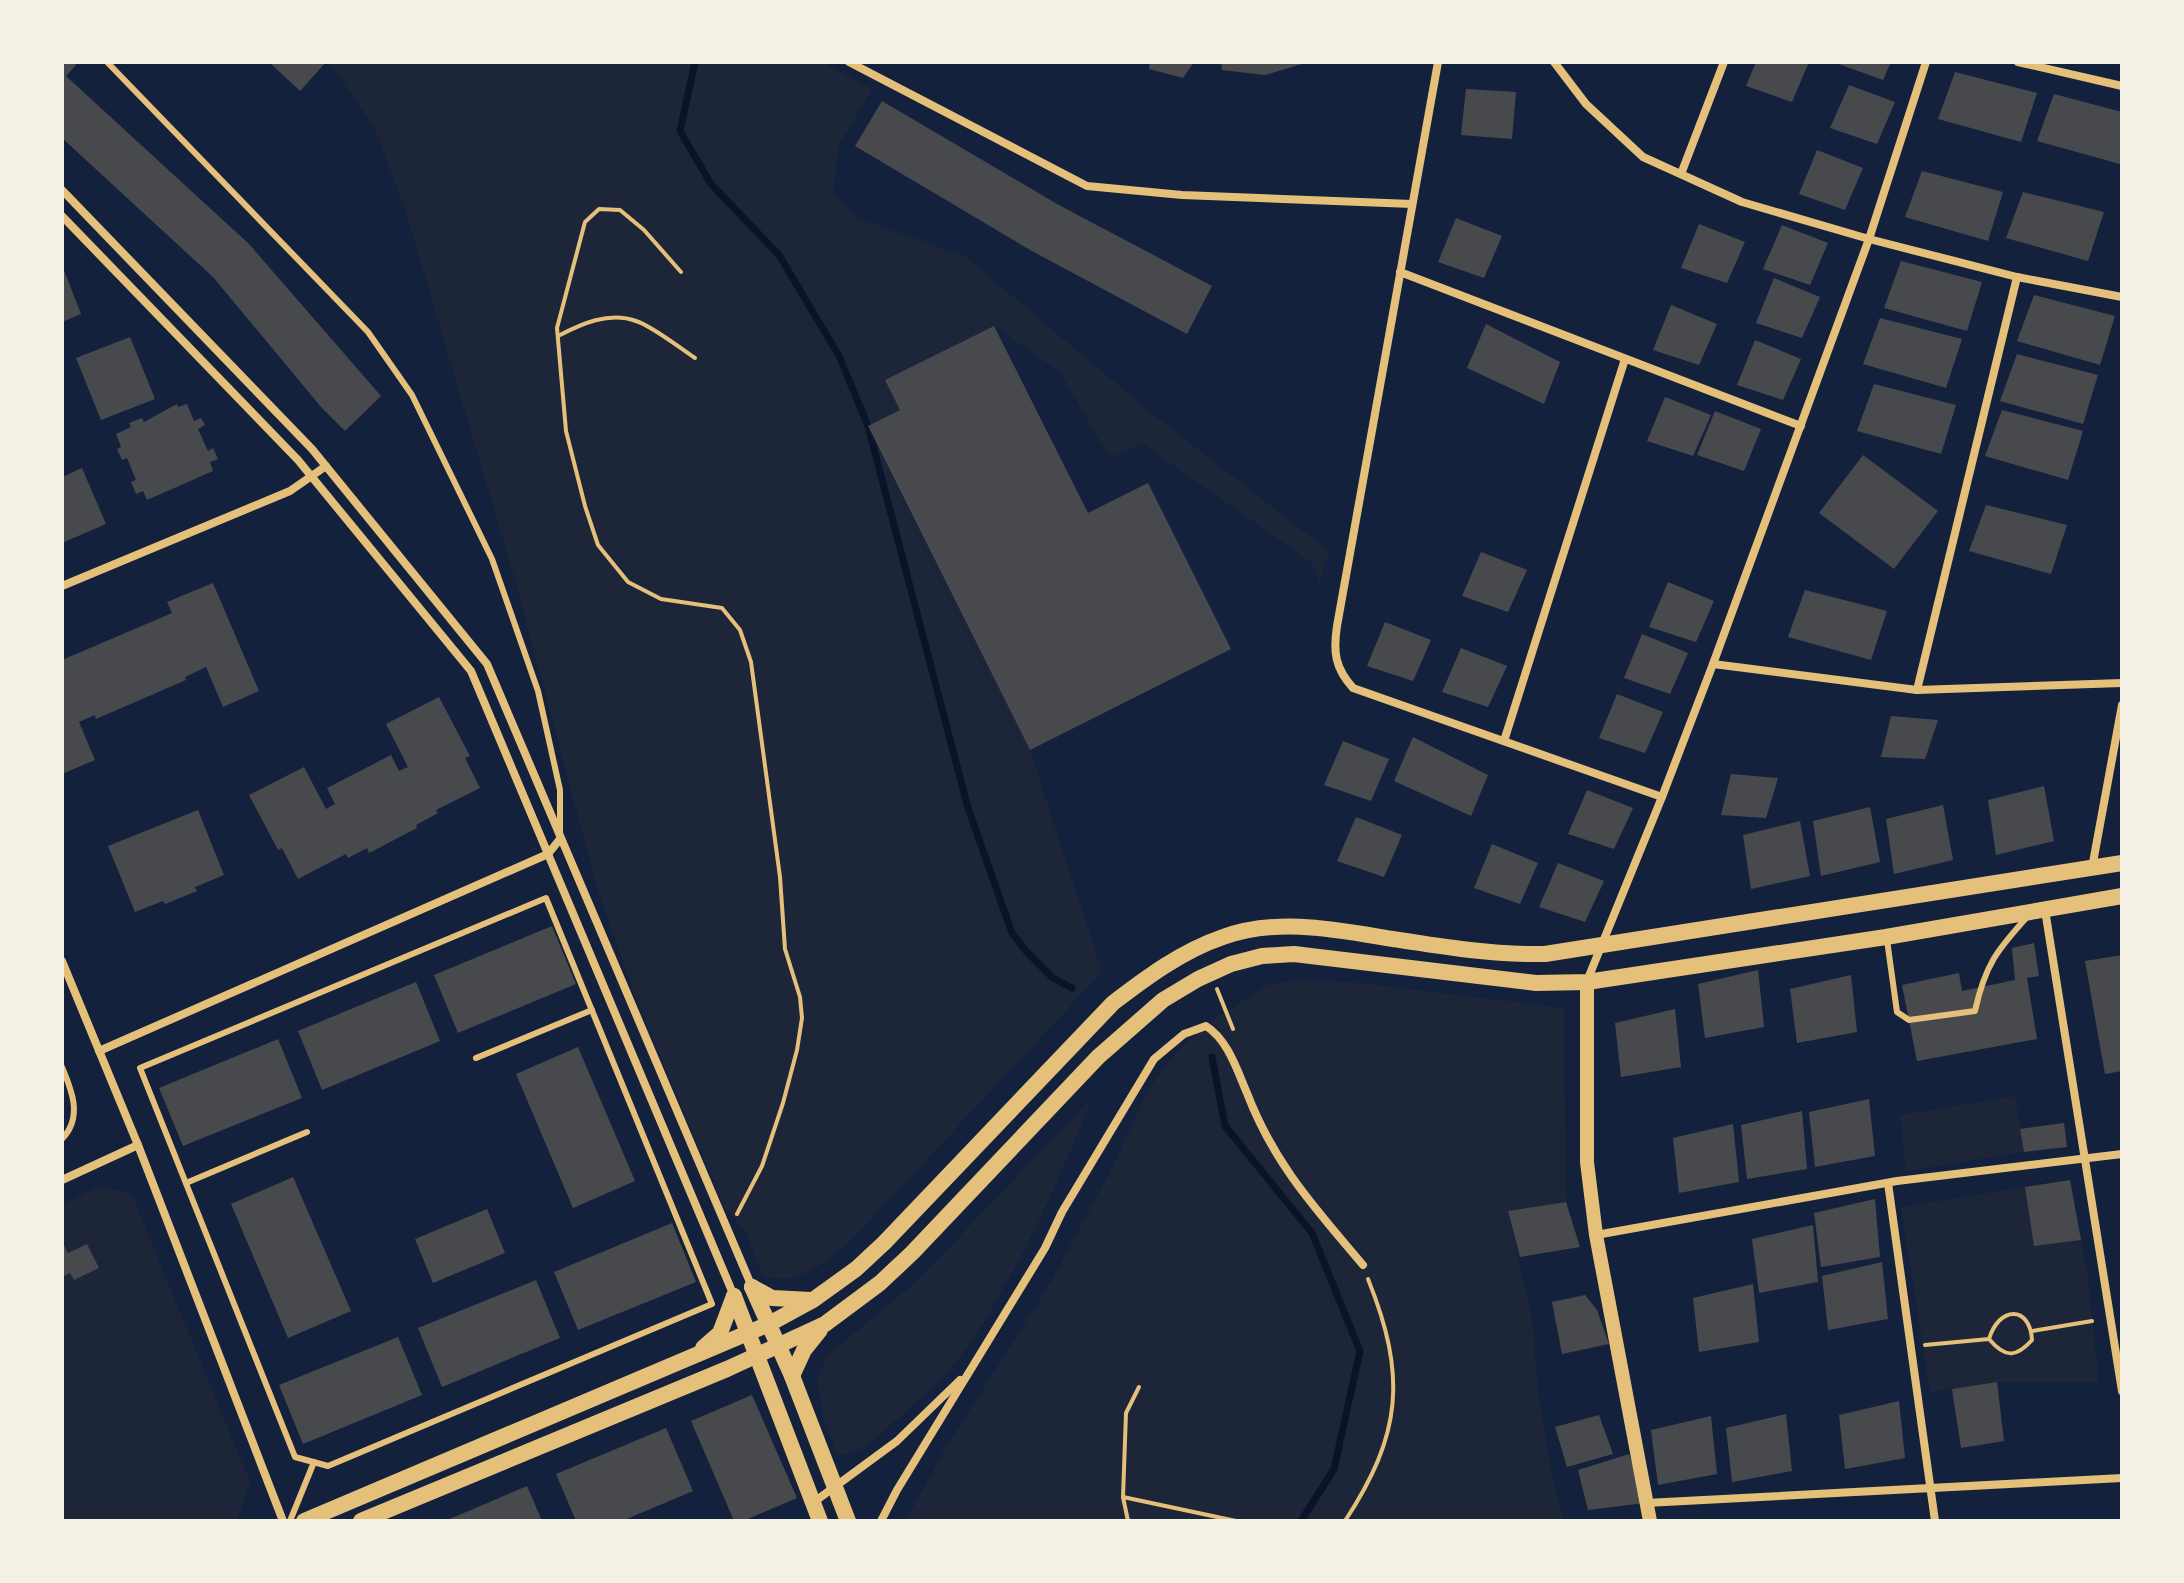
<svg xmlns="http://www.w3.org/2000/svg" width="2184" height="1583" font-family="Signika,sans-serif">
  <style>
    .green { fill: #1d2539 }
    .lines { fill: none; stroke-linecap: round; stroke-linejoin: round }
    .stream { stroke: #0b132b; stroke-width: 7 }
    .building { fill: #48494c }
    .path { stroke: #e5c07b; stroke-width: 4 }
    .service { stroke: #e5c07b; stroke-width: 6 }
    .minor { stroke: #e5c07b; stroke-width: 8 }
    .tertiary { stroke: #e5c07b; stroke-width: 14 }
    .secondary { stroke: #e5c07b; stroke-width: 16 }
  </style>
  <rect width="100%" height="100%" fill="#14213d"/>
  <!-- green -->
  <g class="green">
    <path d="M329,62H822L872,89L838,147L834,192L855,217L966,257L1150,412L1329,551L1319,584L1312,563L1143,444L1109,457L1060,372L994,326L886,380L900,410L868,427L1030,750L1102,972L846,1246C821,1264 795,1288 762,1275L746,1231L725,1209L636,999L596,884L515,580L405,209L374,127Z"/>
    <path d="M1302,979L1359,983L1564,1008L1566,1202L1508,1211L1533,1324L1538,1393L1551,1470L1564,1521H906L942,1454L1049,1285L1109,1174L1150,1087L1176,1052L1214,1020L1267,985Z"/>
    <path d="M2015,1096L2024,1152L1906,1171L1900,1115Z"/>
    <path d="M1092,1098C1059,1182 1020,1267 970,1343C950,1373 921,1398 894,1422C878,1436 861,1455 838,1455L825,1424L817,1381L827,1356L918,1280Z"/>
    <path d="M100,1186L131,1193L250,1482L237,1521H62V1205Z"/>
    <path d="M2025,1187L2034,1246L2081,1240L2087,1271L2099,1382H1997L1930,1392L1901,1207Z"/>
  </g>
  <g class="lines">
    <!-- stream -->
    <g class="stream">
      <path d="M695,62L680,131L711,184L779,255L839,356L868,426L968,808L1012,933L1026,951L1053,978L1072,988"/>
      <path d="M1212,1057L1225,1126L1312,1233L1360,1351L1334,1469L1301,1521"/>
    </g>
  </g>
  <!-- building -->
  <g class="building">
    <path d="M62,62H73L76,65L66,76L249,244L381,396L345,431L321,407L213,277L62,138Z"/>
    <path d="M269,62H326L300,91Z"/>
    <path d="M1150,62H1194L1183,78L1149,69Z"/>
    <path d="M1221,62H1305V63L1265,75L1222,70Z"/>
    <path d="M1756,62H1809L1792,102L1746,86Z"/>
    <path d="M1833,62H1891L1883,80Z"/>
    <path d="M1955,72L2037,93L2021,142L1938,119Z"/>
    <path d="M1849,85L1895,102L1877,144L1830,128Z"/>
    <path d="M1466,89L1516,92L1512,139L1461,135Z"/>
    <path d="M2054,94L2122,112L2120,164L2037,141Z"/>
    <path d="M882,101L1057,204L1212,286L1187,334L1030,250L855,146Z"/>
    <path d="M1817,150L1863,168L1845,210L1799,194Z"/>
    <path d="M1922,171L2003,192L1988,241L1905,217Z"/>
    <path d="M2023,192L2104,212L2088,261L2006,238Z"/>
    <path d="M1456,218L1502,236L1484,278L1438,262Z"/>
    <path d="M1699,224L1745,242L1727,283L1681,268Z"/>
    <path d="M1782,225L1828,243L1810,285L1763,269Z"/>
    <path d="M1901,261L1982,282L1967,331L1884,308Z"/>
    <path d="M62,265L81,314L62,322Z"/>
    <path d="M1774,278L1820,297L1802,338L1756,323Z"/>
    <path d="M2034,295L2115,316L2100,365L2017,341Z"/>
    <path d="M1671,305L1717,324L1699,365L1653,350Z"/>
    <path d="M1880,318L1962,339L1946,388L1863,364Z"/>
    <path d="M1486,324L1560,362L1544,404L1467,368Z"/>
    <path d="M994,326L1088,513L1148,483L1231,649L1030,750L868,426L900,410L885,380Z"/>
    <path d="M130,337L155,399L101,420L76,358Z"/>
    <path d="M1755,340L1801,359L1783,400L1737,385Z"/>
    <path d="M2017,354L2098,375L2083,424L2000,401Z"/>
    <path d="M1874,384L1956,405L1941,454L1857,431Z"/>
    <path d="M1665,397L1711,415L1693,456L1647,441Z"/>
    <path d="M177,404L178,407L187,404L194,421L201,418L205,425L198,429L208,451L213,448L218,459L210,462L213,471L147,500L143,491L136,494L131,482L136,480L127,458L122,460L117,449L121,447L116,434L131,427L129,423L142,418L144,422Z"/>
    <path d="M2002,410L2083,431L2068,480L1985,456Z"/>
    <path d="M1715,411L1761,429L1744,471L1697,455Z"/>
    <path d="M1863,455L1938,511L1894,569L1819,513Z"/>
    <path d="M82,468L106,524L62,543V477Z"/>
    <path d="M1986,505L2067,525L2051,574L1969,551Z"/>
    <path d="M1481,552L1527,570L1508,612L1462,596Z"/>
    <path d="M1668,582L1714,601L1696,642L1649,627Z"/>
    <path d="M213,583L259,691L223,707L206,667L185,677L186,680L96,719L95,715L79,722L95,760L62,774V660L172,613L167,602Z"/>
    <path d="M1805,590L1887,611L1871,660L1788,637Z"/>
    <path d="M1385,622L1431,640L1413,681L1367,666Z"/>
    <path d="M1642,634L1688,653L1670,694L1624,678Z"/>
    <path d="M1461,648L1507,666L1488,707L1442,692Z"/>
    <path d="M1617,694L1663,712L1645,753L1599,738Z"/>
    <path d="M439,697L470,756L465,758L480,788L436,810L438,813L416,825L417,828L369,853L367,848L348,858L346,854L298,879L282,848L278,850L249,795L304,767L326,809L335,804L327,788L391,755L399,771L408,767L386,724Z"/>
    <path d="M1891,716L1938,720L1925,759L1881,757Z"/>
    <path d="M1413,737L1488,775L1471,816L1394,781Z"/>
    <path d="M1343,741L1389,759L1371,801L1324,785Z"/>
    <path d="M1731,774L1778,778L1766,818L1721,815Z"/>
    <path d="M2044,786L2054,841L1996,855L1988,800Z"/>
    <path d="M1587,790L1633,808L1614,849L1568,834Z"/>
    <path d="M1943,805L1953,860L1894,874L1886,819Z"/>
    <path d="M1870,807L1880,862L1821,876L1813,821Z"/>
    <path d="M198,810L224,875L195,887L197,891L165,904L163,901L135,912L108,846Z"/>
    <path d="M1356,817L1402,835L1384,877L1337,861Z"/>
    <path d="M1800,821L1810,876L1751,889L1743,835Z"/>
    <path d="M1492,844L1538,863L1520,904L1474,888Z"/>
    <path d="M1558,863L1604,881L1585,922L1539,907Z"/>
    <path d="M552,926L576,984L458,1033L434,975Z"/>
    <path d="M2034,943L2039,976L2027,978L2037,1039L1917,1061L1902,985L1959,973L1962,991L2015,980L2012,948Z"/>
    <path d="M2122,955V1071L2105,1074L2085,961Z"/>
    <path d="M1758,970L1764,1027L1705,1038L1698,984Z"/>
    <path d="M1851,975L1857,1032L1797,1043L1790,989Z"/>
    <path d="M416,982L440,1041L322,1090L298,1031Z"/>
    <path d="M1675,1009L1681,1067L1621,1077L1615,1023Z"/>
    <path d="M278,1039L302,1098L183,1146L159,1088Z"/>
    <path d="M578,1047L635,1181L573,1208L516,1074Z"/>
    <path d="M1869,1099L1875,1156L1815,1167L1809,1112Z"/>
    <path d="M1802,1111L1807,1169L1747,1179L1741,1125Z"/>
    <path d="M2064,1123L2067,1147L2024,1152L2020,1129Z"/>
    <path d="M1733,1124L1739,1182L1679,1193L1673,1138Z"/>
    <path d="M293,1177L351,1311L288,1338L231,1204Z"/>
    <path d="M2070,1180L2081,1240L2034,1246L2025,1187Z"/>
    <path d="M1875,1199L1880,1257L1821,1267L1814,1213Z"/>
    <path d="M1566,1202L1580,1247L1520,1257L1508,1211Z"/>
    <path d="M487,1209L505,1253L433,1283L415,1239Z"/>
    <path d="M672,1223L696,1282L578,1330L554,1272Z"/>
    <path d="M1813,1225L1818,1282L1759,1293L1752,1239Z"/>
    <path d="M62,1241L68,1253L87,1244L99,1268L74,1280L70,1273L62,1277Z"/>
    <path d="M1882,1262L1888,1319L1828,1330L1822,1276Z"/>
    <path d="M536,1280L560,1338L442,1387L418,1328Z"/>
    <path d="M1753,1284L1759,1342L1699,1352L1693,1298Z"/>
    <path d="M1585,1295L1597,1310L1609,1344L1562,1354L1552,1302Z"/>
    <path d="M398,1337L422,1395L303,1444L279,1385Z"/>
    <path d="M1997,1382L2004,1441L1961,1448L1952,1389Z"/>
    <path d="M752,1395L797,1498L743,1521H734L691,1421Z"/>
    <path d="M1899,1401L1905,1458L1845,1469L1839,1415Z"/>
    <path d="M1786,1414L1792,1471L1732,1482L1726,1428Z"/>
    <path d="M1599,1415L1613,1454L1567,1467L1555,1427Z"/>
    <path d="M1711,1416L1717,1474L1658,1485L1651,1430Z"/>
    <path d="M666,1428L693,1491L622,1521H576L556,1474Z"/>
    <path d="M1629,1454L1645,1503L1588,1510L1578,1470Z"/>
    <path d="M527,1486L542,1521H445Z"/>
  </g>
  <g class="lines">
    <!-- path -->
    <g class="path">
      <path d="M681,272L644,230L620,210L599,209L585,222L557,328L566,431L585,506L598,545L628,582L661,599L722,608L740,630L751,662L780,877L785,949L800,997L802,1018L797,1050L783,1103L762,1166L737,1214"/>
      <path d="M558,336C581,324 609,311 636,321C652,326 680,348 695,358"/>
      <path d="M1217,989L1233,1029"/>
      <path d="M2032,1331L2092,1321"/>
      <path d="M1925,1345L1989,1339C1999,1306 2030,1305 2032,1340C2016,1358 2005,1358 1989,1339"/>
      <path d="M1123,1497L1236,1521"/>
      <path d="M1128,1521L1123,1497L1126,1413L1139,1387"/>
      <path d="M1345,1521C1402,1434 1407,1376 1368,1279"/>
    </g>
    <!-- service -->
    <g class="service">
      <path d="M107,62L368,332L412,395L492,559L538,691L560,790V832"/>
      <path d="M546,898L712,1304L328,1466L295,1457L140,1068Z"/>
      <path d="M1887,940L1897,1012L1909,1020L1975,1011C1985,965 1997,950 2028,916"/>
      <path d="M476,1058L592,1010"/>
      <path d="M62,1067C72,1091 83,1117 62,1139"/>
      <path d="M186,1183L307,1132"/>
      <path d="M290,1521L314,1462"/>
    </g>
    <!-- minor -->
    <g class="minor">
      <path d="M849,62L1087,186L1182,195L1412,204"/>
      <path d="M1438,62L1337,626C1333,652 1335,668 1353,688L1662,797"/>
      <path d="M1554,62L1586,104L1643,157L1742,202L1869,239L2017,277L2122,297"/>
      <path d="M2018,62L2122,86"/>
      <path d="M1681,174L1724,62"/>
      <path d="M62,190L312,449L487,664L752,1287"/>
      <path d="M62,216L298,460L471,671L734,1296"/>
      <path d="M1400,272L1801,426"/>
      <path d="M62,586L290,491L326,466"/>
      <path d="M1713,664L1917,690L2122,683"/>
      <path d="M1917,690L2017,277"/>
      <path d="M1504,741L1625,359"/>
      <path d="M2092,868L2122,705"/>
      <path d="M2045,910L2122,1391"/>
      <path d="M62,961L138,1145L283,1521"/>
      <path d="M1587,981L1662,797L1713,664L1869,239L1926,62"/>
      <path d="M99,1051L548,854L560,839"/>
      <path d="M62,1180L138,1145"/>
      <path d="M1888,1183L1935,1521"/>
      <path d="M1596,1235L1897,1181L2122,1154"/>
      <path d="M814,1502L897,1441L960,1380"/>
      <path d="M1646,1503L2122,1478"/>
      <path d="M881,1521L897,1490L1045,1248L1062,1212L1154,1059L1184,1034L1206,1026C1228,1040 1237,1070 1247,1093C1274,1164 1315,1208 1363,1265"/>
    </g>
    <!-- tertiary -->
    <path class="tertiary" d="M1587,982V1162L1596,1235L1650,1521"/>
    <!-- secondary -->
    <g class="secondary">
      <path d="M752,1287L792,1376L848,1521"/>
      <path d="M752,1287L772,1298L811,1300"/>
      <path d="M734,1296L820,1521"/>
      <path d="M703,1348L720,1333L734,1296"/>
      <path d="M792,1376L804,1350L820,1330"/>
      <path d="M304,1521L769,1324L813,1300L856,1269L884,1243L1113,1003C1147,977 1182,951 1223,937C1278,917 1338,930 1393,939C1444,947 1494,955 1545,954L2122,863"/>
      <path d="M361,1521L727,1369L825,1324L880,1283L912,1253L1098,1057L1163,1000L1198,979L1231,964L1262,956L1294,954L1536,983L1587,982L1886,937L2122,896"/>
    </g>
  </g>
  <!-- border -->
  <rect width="2184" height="1583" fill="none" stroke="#f6f1e7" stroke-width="128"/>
</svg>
